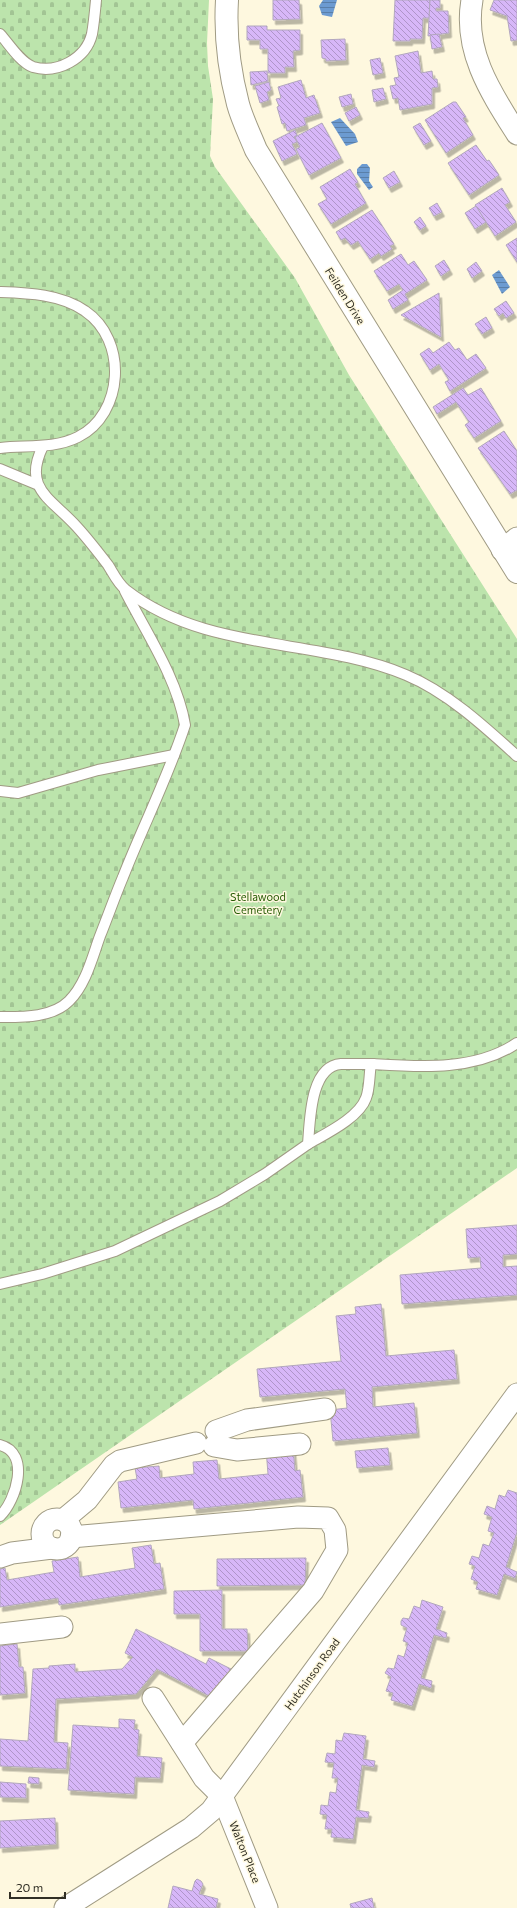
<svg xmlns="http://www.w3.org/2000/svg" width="517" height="1908" font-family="Commissioner,sans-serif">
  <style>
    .cemetery { fill: url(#cemetery-stones) }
    .water { fill: url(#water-rules) }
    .building { fill: url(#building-back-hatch); stroke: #b2a7bd; filter: url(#shadow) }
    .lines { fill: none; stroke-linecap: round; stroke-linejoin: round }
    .lane-casing { stroke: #a09b84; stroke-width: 12 }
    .street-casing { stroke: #a09b84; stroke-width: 23 }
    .secondary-casing { stroke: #a09b84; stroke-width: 24 }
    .lane { stroke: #fff; stroke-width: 10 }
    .street { stroke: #fff; stroke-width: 21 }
    .secondary { stroke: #fff; stroke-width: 22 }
    .labels { text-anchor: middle; stroke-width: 3; stroke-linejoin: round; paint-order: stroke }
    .street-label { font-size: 11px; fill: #312f25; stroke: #fef8df }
    .park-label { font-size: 11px; fill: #275b04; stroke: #fef8df }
  </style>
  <defs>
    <pattern id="cemetery-stones" width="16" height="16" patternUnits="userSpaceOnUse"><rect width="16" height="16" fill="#bce4ac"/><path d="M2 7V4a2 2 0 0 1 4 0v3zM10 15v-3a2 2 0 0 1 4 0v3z" fill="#a2c494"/></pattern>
    <pattern id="water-rules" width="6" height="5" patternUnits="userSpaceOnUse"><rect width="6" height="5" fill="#6c9bd1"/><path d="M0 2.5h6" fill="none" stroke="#597fa9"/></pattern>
    <pattern id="building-back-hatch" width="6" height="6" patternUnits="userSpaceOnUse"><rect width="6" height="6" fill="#d7b7f8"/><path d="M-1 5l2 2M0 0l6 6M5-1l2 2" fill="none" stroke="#af95c9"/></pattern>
    <filter id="shadow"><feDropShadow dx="2.5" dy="4.5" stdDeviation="0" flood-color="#0004"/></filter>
  </defs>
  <rect width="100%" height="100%" fill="#fef8df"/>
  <!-- cemetery -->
  <path class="cemetery" d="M0,0H209L207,43L208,66L213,99L210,156L215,167L295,278L349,375L517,639V1168L0,1525Z"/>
  <!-- water -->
  <g class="water">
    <path d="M323,0H337L332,17L322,15L319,6Z"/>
    <path d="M340,118L355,134L358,142L346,146L331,122Z"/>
    <path d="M362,164H367L370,168L369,181L373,187L369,190L357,174V169Z"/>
    <path d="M499,270L510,287L502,294L492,275Z"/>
  </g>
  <!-- building -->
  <g class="building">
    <path d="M273,0H299L300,19L273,20Z"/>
    <path d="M395,0H430V18H423L422,39H410V41H393Z"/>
    <path d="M430,0H440V8H436V11H448L449,33L428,36Z"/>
    <path d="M494,0H517V40L511,41L507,16L490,10Z"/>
    <path d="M247,26H267V30H300V50L293,51L294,67H285V73H268V49H260V40H247Z"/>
    <path d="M439,34L442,47L432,49L430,35Z"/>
    <path d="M345,39L346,60L326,61V59L322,58L321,40Z"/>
    <path d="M418,51L421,73L432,71L433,79H437L438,87L432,88V104L400,110L398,98L393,99L390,86L396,85L394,78L399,77L395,56Z"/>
    <path d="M380,58L383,73L373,75L370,60Z"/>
    <path d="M267,71L268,81L251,85L250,72Z"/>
    <path d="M301,80L306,98L314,95L320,113L304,118L306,125L287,131L285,123L282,124L277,107L279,106L276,99L281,98L278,87Z"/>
    <path d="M269,82L271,90L267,92L269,100L260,103L255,86Z"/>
    <path d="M383,88L386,99L374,102L372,90Z"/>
    <path d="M351,94L353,104L342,107L339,97Z"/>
    <path d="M453,102H456L466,117L463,118L473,135L446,153L425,120Z"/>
    <path d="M356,107L360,115L349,121L345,113Z"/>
    <path d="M322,123L341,158L309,175L296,149L300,147L295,137Z"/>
    <path d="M420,123L431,141L424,145L413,127Z"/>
    <path d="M295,130L297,135L294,137L297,142L292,144L297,154L282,161L273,141Z"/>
    <path d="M476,145L487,161L489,160L499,175L469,195L448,163Z"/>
    <path d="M350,169L358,182L355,184L366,203L331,224L318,204L327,199L320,187Z"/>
    <path d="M394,171L400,182L389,188L383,178Z"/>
    <path d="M502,188L510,202L505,205L516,222L495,236L475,205Z"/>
    <path d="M437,203L442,212L434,216L429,208Z"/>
    <path d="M476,206L486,222L475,229L465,213Z"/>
    <path d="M372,210L394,244L390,246L392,249L381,256L379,253L370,259L358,241L351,245L345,238L341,240L336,232Z"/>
    <path d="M420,217L426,226L420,230L414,222Z"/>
    <path d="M517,238V262L506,245Z"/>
    <path d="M401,254L408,265L414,261L427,280L405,294L408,300L393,309L388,300L403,290L399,284L387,291L374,271Z"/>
    <path d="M444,260L450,270L441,276L435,266Z"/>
    <path d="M476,262L482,271L472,278L467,269Z"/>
    <path d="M439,293L441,337L401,315Z"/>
    <path d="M506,301L514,313L506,318L503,313L499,316L494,309Z"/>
    <path d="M486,317L492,328L482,334L475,324Z"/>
    <path d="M449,342L455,350L459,348L467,360L476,354L486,368L450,391L445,382L449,380L439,364L430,370L420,354L429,348L433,353Z"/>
    <path d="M463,388L468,395L481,388L501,421L474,438L465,425L469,422L456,402L437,414L433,407Z"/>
    <path d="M504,431L517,451V490L510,494L478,448Z"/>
    <path d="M517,1225V1254L503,1255V1267L517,1266V1295L402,1304L400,1275L481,1268L480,1257L468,1258L466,1229Z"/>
    <path d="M381,1304L386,1356L454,1350L457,1379L372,1387L373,1407L414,1403L417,1433L333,1441L330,1410L347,1408L345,1389L260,1397L257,1369L341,1361L336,1316L356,1314L355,1307Z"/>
    <path d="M293,1446L295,1471L300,1470L303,1497L194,1509L193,1500L121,1508L118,1482L137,1479L135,1468L159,1466L160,1478L194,1474L193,1462L217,1460L219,1479L268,1474L266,1449Z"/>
    <path d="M388,1448L390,1465L357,1468L355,1451Z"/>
    <path d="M508,1490L517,1493V1532L506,1567L517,1572L515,1578L504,1574L497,1595L476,1589L478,1582L471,1579L475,1566L469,1564L472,1556L479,1558L483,1544L489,1546L494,1533L488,1531L492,1517L484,1514L487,1506L495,1509L499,1495L505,1497Z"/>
    <path d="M151,1545L154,1564L160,1563L164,1589L59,1605L58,1598L0,1607V1569L5,1568L7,1580L54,1572L52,1561L78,1557L80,1577L135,1568L132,1548Z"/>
    <path d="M306,1558L305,1585L217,1586V1559Z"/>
    <path d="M222,1590V1629H247L248,1651H200V1614H174V1591Z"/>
    <path d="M422,1600L443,1607L436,1629L447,1633L446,1638L434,1635L421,1678L432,1681L431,1688L419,1684L412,1706L391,1700L393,1693L386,1691L391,1677L385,1673L388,1668L394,1669L398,1655L404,1657L408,1643L403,1641L407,1628L401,1625V1621L403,1618L409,1619L414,1606L420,1608Z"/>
    <path d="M136,1629L206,1664L209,1658L233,1670L217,1700L157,1669L136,1694L56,1699L54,1742L68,1743L66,1769L0,1766V1739L28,1741L33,1669L49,1668V1666L75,1664V1672L122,1669L133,1657L125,1653Z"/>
    <path d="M17,1644L19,1667H23L25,1693L0,1695V1646Z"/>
    <path d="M119,1719L135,1720L134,1729L139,1730L137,1756L162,1758L160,1778L135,1777L134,1794L68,1790L73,1725L119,1728Z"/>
    <path d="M344,1733L366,1736L363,1759L375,1761L374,1767L362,1765L356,1810L369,1812L368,1818L356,1817L353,1839L331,1837L332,1829H325L327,1815L320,1814L321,1805L328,1806L330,1792L336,1793L338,1778H332L334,1763L325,1762L327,1753L335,1754L336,1740L342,1741Z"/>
    <path d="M29,1777L39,1778V1784L28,1783Z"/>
    <path d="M0,1782L26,1784V1798L0,1797Z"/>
    <path d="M55,1818L56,1844L0,1848V1821Z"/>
    <path d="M197,1879L201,1881L203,1884L199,1894L218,1899L216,1908H168L173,1886L192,1891L195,1881Z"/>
    <path d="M372,1898L374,1908H351L350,1904Z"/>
  </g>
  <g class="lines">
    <!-- lane casing -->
    <g class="lane-casing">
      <g id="lane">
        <path d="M0,34C9,44 20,62 33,67C57,74 86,59 92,34C94,23 95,11 96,0"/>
        <path d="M0,292C28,293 61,294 85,311C128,340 124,414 78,437C54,449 26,445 0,448"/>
        <path d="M43,446C22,489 51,498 77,527C88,539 98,552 108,565C113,573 118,584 126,590C207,653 315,637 406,675C447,692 484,726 517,756"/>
        <path d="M0,469L36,484"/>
        <path d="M0,791L18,793L98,770L174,755"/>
        <path d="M0,1017C22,1017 52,1018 69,1001C86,984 92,958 100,936C108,916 115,896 123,877C143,826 168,777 185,725C177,678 147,634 125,591"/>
        <path d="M308,1144C325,1134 359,1118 366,1098C370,1088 369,1075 371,1064"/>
        <path d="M0,1284L42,1274L115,1251L220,1201L265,1174L308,1144C310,1121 310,1066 341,1064C352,1064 363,1064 374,1064C421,1067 476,1071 517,1043"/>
        <path d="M0,1445C31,1453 16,1501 0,1516"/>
      </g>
    </g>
    <!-- street casing -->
    <g class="street-casing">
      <g id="street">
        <path d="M472,0C463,51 491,93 517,134"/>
        <path d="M502,550L517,538"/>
        <path d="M216,1431L247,1420L325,1409"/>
        <path d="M214,1446L237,1450L300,1444"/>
        <circle cx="57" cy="1534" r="15"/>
        <path d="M63,1520L87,1500L114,1465L120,1461L196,1443"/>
        <path d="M71,1537L298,1517L328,1518L335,1530L337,1550L313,1591L182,1743"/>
        <path d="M0,1557L12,1553L52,1548"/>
        <path d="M0,1634L62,1627"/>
        <path d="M153,1698L204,1778L222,1796L267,1908"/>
        <path d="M65,1908L191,1828L211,1811L517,1394"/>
      </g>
    </g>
    <!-- secondary casing -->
    <g class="secondary-casing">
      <path id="secondary" d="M227,0C225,34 229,70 238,104C242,119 250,135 256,150L517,572"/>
    </g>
    <!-- lane -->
    <use href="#lane" class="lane"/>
    <!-- street -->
    <use href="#street" class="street"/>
    <!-- secondary -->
    <use href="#secondary" class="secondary"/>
  </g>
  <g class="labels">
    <!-- street labels -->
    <g class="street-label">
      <text transform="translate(345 296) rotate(58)" y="4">Feilden Drive</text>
      <text transform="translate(312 1674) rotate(-54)" y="4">Hutchinson Road</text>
      <text transform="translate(245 1852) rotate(68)" y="4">Walton Place</text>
    </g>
    <!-- park labels -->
    <g class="park-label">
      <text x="258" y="901">Stellawood<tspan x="258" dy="13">Cemetery</tspan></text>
    </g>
  </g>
  <!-- scale -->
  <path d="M10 1892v6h55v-6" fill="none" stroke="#312f25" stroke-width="2"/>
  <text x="16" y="1892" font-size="12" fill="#312f25" stroke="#fef8df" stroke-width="3" paint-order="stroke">20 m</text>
</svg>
